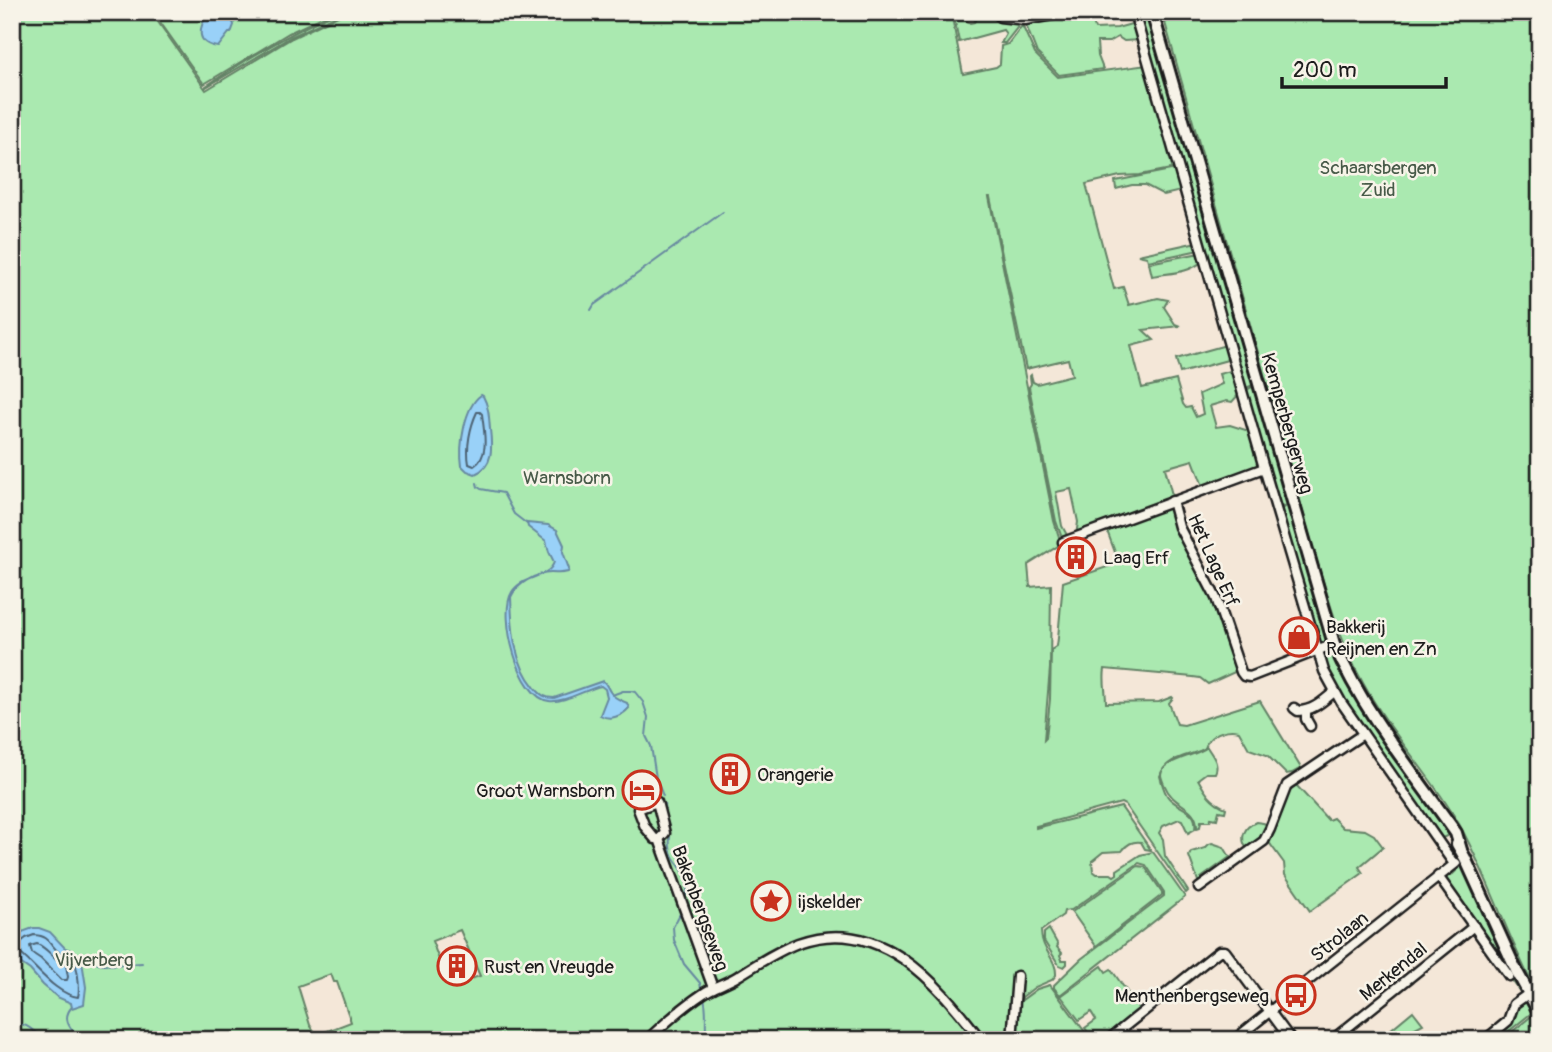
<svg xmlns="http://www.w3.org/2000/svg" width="1552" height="1052" font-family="Pangolin,sans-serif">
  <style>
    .green { fill: #aae9b0; stroke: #638266; stroke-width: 2; fill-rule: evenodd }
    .water { fill: #99d1f8; stroke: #6789a0; stroke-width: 2 }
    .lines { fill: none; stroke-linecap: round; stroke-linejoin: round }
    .shore { stroke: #4e6474; stroke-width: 2 }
    .stream { stroke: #6789a0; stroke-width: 2 }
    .minor-casing { stroke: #1c1c1c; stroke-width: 13 }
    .major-casing { stroke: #1c1c1c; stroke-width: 16 }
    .minor { stroke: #f7f3e8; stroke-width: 8 }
    .major { stroke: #f7f3e8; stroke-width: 10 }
    .labels { text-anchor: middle; stroke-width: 5; stroke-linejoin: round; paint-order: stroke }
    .park-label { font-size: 19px; fill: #475a48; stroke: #f7f3e8 }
    .street-label { font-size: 19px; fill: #1c1c1c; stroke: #f7f3e8 }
    .poi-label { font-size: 19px; fill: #1c1c1c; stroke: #f7f3e8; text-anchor: start }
  </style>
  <rect width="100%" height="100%" fill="#f4e7d8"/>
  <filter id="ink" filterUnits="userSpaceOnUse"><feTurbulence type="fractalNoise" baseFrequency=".0143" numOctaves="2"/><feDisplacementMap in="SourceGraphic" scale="14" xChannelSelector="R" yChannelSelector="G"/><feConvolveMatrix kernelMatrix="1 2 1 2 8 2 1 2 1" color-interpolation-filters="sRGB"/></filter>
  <g filter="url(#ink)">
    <!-- green -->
    <g class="green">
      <path d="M12,12H151L206,90L292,38L346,12H951L963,74L996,67L1000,64L1001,46L1008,44L1021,27H1023L1035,54L1058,77L1147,65L1176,168L1140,175L1120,176L1086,184L1114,289L1123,287L1129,305L1158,298L1168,300L1164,307L1175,324L1180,326L1143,330L1154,340L1131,346L1142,388L1176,380L1183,404L1186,408L1191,407L1196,417L1203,414L1199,394L1222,384L1219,374L1234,370L1240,393L1232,402L1227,401L1210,406L1216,427L1230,425L1252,432L1260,465L1203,486L1193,460L1165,468L1173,499L1076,536L1078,522L1071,489L1056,492L1062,526L1068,537L1062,538L1056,521L1029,387L1031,384L1030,376L1031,375L1033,382L1037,384L1072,375L1068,359L1026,369L990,197H989L1054,521L1060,540L1058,546L1028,565L1030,587L1051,585L1050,668L1044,740L1046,738L1050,699L1051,650L1057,646L1058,638L1063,582L1119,563L1106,528L1169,505L1210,589L1237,671L1208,684L1200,678L1193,677L1105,669C1103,681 1106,691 1106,703L1159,702L1172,697L1173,698L1169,703L1177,724L1184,725L1260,701L1301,768L1292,773L1286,774L1267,755L1249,749L1239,731C1229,728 1215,732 1208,741C1204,747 1208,747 1202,750C1186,757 1167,757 1160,776C1162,783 1164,793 1169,798C1180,810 1198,809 1195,829L1188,833L1182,820L1179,819L1163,826L1159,833L1163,839L1165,856L1188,891L1186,893L1125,805L1121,803L1036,826V828L1121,807L1151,850L1145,849L1141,842C1132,841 1127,844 1122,851L1103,852L1092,861L1093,871L1097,874H1111L1114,876L1117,874V870L1140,855L1153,852L1185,897L1060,995L1054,988V985L1081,959L1164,896V892L1146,865L1139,863L1070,911L1069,910L1064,911L1063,915L1041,931C1041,950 1057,959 1056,975L1052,980L1035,987L1022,997V1000L1037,989L1050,985L1091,1040H12ZM460,930L480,976L449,986L432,941ZM331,974L334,982H337L351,1022L317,1035L310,1025L298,986Z"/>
      <path d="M153,12H333L289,33L204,84Z"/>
      <path d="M337,12H343L291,37L206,87V86C248,58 291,32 337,12Z"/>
      <path d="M953,12H962V18L970,23L974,22L980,14L1008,20L1021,21L1020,24L1005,43H1001L1006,34L1003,30L959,42Z"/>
      <path d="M1078,12H1090L1095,29L1117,28L1135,23L1140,40L1124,41L1118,37L1109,42H1097L1098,56L1103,69L1059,75L1037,53L1026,25L1035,18Z"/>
      <path d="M1136,12H1149L1255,384L1244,389Z"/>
      <path d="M1162,12H1540V999C1509,942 1490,880 1459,824C1431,775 1390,733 1363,683C1341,644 1329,601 1316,558Z"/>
      <path d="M1188,113L1256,347L1264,381L1261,382L1184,114Z"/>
      <path d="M1176,169L1182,189L1181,191L1164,195L1145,185H1132L1116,189L1115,181C1135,177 1155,173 1176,169Z"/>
      <path d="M1197,242L1199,250L1148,261L1147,257L1138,255Z"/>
      <path d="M1200,253L1202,261C1191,273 1168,273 1152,276L1149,263Z"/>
      <path d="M1226,345L1231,359L1180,373L1176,359Z"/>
      <path d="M1256,385L1280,469L1283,497H1285L1288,505L1278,508L1244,391Z"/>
      <path d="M1289,505L1329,642L1320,646L1278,510Z"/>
      <path d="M1331,649L1444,824L1449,835L1440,839L1330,680L1322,652Z"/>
      <path d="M1349,662C1379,721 1425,771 1458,829L1371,709L1346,663Z"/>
      <path d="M1364,738L1296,785L1328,820L1333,818L1343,828L1365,830L1374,835L1383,847L1359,867L1363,873L1310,911L1285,875L1284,863L1268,841L1289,786Z"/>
      <path d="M1207,747C1212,755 1220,764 1215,773H1206L1198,779C1205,792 1211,802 1226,808L1225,812L1219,811L1217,819L1211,818L1210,821H1201L1200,827L1197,828C1198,805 1173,807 1165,786C1164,785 1161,777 1161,775C1162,759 1198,756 1207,747Z"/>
      <path d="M1256,822L1263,823L1269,825L1262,839L1247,849C1239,838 1244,827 1256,822Z"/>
      <path d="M1212,843L1224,847L1230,857L1201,878L1203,882L1201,883L1198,881L1189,856L1191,852L1205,848L1209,844Z"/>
      <path d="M1459,864L1463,865L1524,993L1522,995L1443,877L1451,871L1453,874L1456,871L1455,868Z"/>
      <path d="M1138,866L1145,867L1162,892V895L1096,946L1072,912Z"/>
      <path d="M1049,929L1058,945L1057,947L1062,953L1060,955L1062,960H1067V964L1064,967L1059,965L1044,941V933Z"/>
      <path d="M1102,966L1106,972L1111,969L1139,1009L1101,1040H1094L1085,1028L1096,1020L1091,1012L1079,1020L1061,996Z"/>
      <path d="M1527,999L1534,1011L1498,1040H1488L1514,1008Z"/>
      <path d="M1413,1011L1423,1024L1411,1030L1398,1040H1378Z"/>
      <path d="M1534,1014L1540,1020V1040H1502Z"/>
    </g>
    <!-- water -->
    <g class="water">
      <path d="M230,12L234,25L231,33H229L218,47C195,44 198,27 209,13Z"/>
      <path d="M481,395L483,396C489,407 489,417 490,429C492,447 494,466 475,474L467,471L462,466C459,446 464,407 481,395Z"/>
      <path d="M527,523L548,525L557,530L564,545L563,552L569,569L568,572C561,574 558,573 551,573C536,573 518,583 511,597C512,629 513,662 535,688C541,695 545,698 554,698L603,681C608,685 607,688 611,693C615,699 621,700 627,703L629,708C622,716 610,721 600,715L607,697L605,689L601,686C586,689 565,703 549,701C519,698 498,615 512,592C522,575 549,579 554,562L549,552L546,541L528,527Z"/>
      <path d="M33,928H39L50,932L65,948L76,952L82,961L86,987L84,1004L72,1008L71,1003L57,997L43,985L30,970L20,963L16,958L12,957V942L22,932Z"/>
    </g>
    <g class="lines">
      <!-- shore -->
      <g class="shore">
        <path d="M477,412H480L482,414C484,432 490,456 474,466L469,464C466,447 470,427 477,412Z"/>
        <path d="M34,935C52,936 49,946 61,954C67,957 73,955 75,963C78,971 80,989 78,997C54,994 35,964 16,950V946L26,938Z"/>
        <path d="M37,944C48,948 52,959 66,965L68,977L67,980H62L41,959L32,953L30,946Z"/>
      </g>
      <!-- stream -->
      <g class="stream">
        <path d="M591,310L594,305L723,212"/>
        <path d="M477,483L478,487L481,489L503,493L514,514L527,524"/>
        <path d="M612,695L623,691H631L635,692L643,702L648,717L646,736L651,746L656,778L663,796"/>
        <path d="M664,803L665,815L669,828"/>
        <path d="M670,837C667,862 684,864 687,881C688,887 687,893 685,899"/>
        <path d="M681,912L673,927L674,940L684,964L700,983L701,988"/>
        <path d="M83,961L111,965L142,963"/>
        <path d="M704,998C708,1012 704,1026 707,1040"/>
        <path d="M71,1008C61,1020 72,1030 80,1040"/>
        <path d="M12,1022C33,1025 32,1033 48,1040"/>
      </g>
      <!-- minor casing -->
      <g class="minor-casing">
        <g id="minor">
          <path d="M1134,12L1264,468L1324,671L1341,702L1454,864"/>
          <path d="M1000,17L1025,20L1069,12"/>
          <path d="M1172,501L1179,527L1216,598L1241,672L1244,676L1250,677L1334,644"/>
          <path d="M1063,542L1264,468"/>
          <path d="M1294,708L1298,711C1313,711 1323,701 1334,692"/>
          <path d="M1306,711V719L1310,726"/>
          <path d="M657,802L665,833L659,839H655L645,827L638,809Z"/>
          <path d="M659,839L713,988"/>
          <path d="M1438,876L1509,976"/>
          <path d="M1199,888L1264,841L1270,829L1287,785L1363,734"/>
          <path d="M647,1040C665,1023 684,1006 704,993C715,986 727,983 738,976C757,964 777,951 798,943C879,914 937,982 981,1040"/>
          <path d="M1012,1040L1017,976"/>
          <path d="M1108,1040L1219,951H1225L1291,1040"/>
          <path d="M1234,1040L1456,863"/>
          <path d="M1332,1040L1474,926"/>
          <path d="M1485,1040L1508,1021L1514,1004L1528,994"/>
        </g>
      </g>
      <!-- major casing -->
      <g class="major-casing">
        <g id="major">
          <path d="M1152,12L1334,644C1364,713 1413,772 1456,833L1461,850"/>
          <path d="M1457,844L1465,858L1516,970L1540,1014"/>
        </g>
      </g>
      <!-- minor -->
      <use href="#minor" class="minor"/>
      <!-- major -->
      <use href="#major" class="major"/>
    </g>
  </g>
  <!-- icons -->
  <defs>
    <g id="building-ring" transform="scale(2.0125)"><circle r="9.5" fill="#f7f3e8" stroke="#c8321e" stroke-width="1.5"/><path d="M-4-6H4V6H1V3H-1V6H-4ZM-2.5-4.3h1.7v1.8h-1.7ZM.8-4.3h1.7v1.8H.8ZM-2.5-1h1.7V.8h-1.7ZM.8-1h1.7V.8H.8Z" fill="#c8321e"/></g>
    <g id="shop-ring" transform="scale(2.0125)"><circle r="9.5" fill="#f7f3e8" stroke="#c8321e" stroke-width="1.5"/><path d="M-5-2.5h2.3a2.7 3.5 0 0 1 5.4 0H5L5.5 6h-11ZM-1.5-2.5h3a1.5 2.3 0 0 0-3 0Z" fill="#c8321e"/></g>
    <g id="hotel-ring" transform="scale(2.0125)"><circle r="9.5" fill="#f7f3e8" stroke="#c8321e" stroke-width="1.5"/><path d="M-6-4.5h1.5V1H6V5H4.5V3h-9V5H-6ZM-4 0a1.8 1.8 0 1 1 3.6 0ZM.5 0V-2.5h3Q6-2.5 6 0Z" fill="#c8321e"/></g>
    <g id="sight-ring" transform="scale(2.0125)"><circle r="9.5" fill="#f7f3e8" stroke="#c8321e" stroke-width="1.5"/><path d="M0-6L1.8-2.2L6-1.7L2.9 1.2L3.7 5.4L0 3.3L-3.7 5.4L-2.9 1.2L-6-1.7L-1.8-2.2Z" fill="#c8321e"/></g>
    <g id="bus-ring" transform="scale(2.0125)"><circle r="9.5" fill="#f7f3e8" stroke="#c8321e" stroke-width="1.5"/><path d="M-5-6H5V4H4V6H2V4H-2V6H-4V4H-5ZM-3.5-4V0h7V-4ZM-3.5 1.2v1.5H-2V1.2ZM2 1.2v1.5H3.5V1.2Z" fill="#c8321e"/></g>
  </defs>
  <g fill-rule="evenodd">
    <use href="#building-ring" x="1076" y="557"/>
    <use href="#shop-ring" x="1299" y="637"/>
    <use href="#building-ring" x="730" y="774"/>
    <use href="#hotel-ring" x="642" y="790"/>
    <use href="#sight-ring" x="771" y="901"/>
    <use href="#building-ring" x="457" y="966"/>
    <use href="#bus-ring" x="1296" y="995"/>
  </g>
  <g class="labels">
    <!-- park labels -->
    <g class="park-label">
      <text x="1378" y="174">Schaarsbergen<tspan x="1378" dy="22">Zuid</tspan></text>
      <text x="567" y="484">Warnsborn</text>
      <text x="94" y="966">Vijverberg</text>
    </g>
    <!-- street labels -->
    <g class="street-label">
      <text transform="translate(1288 423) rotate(74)" y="7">Kemperbergerweg</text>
      <text transform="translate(1214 560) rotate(66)" y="7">Het Lage Erf</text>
      <text transform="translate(701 908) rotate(70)" y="7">Bakenbergseweg</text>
      <text transform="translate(1339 936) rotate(-39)" y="7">Strolaan</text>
      <text transform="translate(1393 971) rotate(-39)" y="7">Merkendal</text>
    </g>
    <!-- poi labels -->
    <g class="poi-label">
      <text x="1103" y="564">Laag Erf</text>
      <text x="1326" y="633">Bakkerij<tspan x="1326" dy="22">Reijnen en Zn</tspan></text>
      <text x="757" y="781">Orangerie</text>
      <text x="615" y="797" text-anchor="end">Groot Warnsborn</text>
      <text x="798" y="908">ijskelder</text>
      <text x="484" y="973">Rust en Vreugde</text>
      <text x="1269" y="1002" text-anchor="end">Menthenbergseweg</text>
    </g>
  </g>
  <!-- margin -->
  <rect width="1552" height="1052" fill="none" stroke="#f7f3e8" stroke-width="42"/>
  <rect x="21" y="21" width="1510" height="1010" fill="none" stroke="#1c1c1c" stroke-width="2.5" filter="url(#ink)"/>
  <!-- scale -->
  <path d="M1282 77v10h164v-10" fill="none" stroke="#1c1c1c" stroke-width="3.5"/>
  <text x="1293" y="77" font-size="21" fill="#1c1c1c" stroke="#f7f3e8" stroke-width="5" paint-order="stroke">200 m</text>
</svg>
